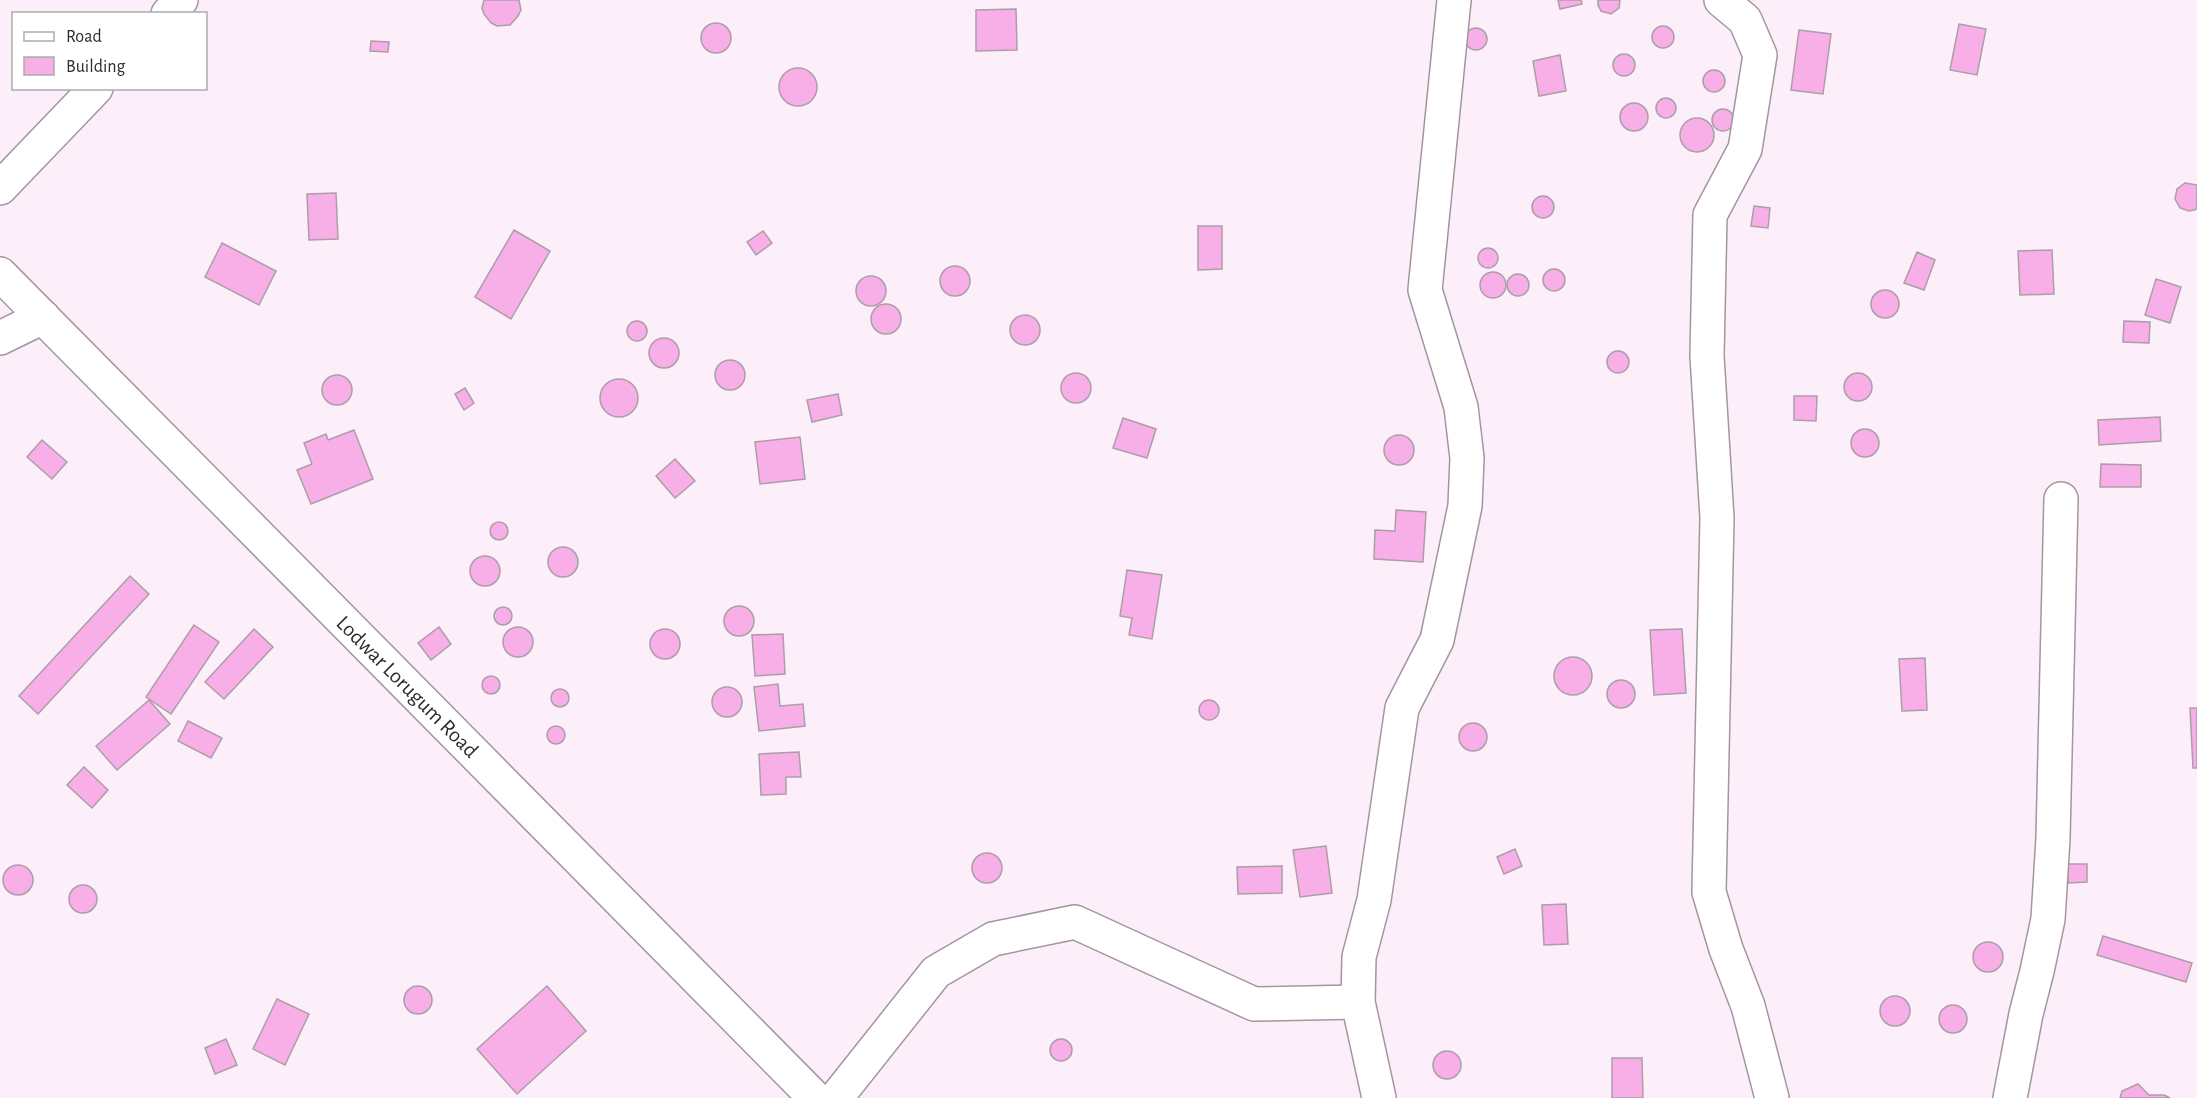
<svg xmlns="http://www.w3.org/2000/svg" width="2197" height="1098" font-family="'Alegreya Sans',sans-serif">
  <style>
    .building { fill: #f8afe8; stroke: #ab9ea8; stroke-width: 1.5 }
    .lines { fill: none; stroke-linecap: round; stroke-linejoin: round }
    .street-casing { stroke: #a396a0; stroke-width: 36 }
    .secondary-casing { stroke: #a396a0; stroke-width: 36 }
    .street { stroke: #fff; stroke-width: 33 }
    .secondary { stroke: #fff; stroke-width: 33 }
    .labels { text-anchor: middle; stroke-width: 6; stroke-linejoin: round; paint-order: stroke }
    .street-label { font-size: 22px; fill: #312b2f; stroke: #fff }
  </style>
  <rect width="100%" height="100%" fill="#fdeff9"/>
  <!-- building -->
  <g class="building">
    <path d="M484,0H519L521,10L518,16L510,25L497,26L491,23L484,14L482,8Z"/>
    <path d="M1558,0H1581L1582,4L1560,9Z"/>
    <path d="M1620,0L1619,8L1611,14L1601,11L1598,5V0Z"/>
    <path d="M1016,9L1017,50L976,51V10Z"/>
    <circle cx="716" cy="38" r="15"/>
    <path d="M1959,24L1986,29L1977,75L1950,70Z"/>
    <circle cx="1663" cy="37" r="11"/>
    <circle cx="1476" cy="39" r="11"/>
    <path d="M1799,30L1831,34L1823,94L1791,90Z"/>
    <path d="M371,41L389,42L388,52L370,51Z"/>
    <circle cx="1624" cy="65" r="11"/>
    <path d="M1560,55L1566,91L1539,96L1533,61Z"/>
    <circle cx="798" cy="87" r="19"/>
    <circle cx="1714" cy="81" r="11"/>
    <circle cx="1666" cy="108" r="10"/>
    <circle cx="1634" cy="117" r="14"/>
    <circle cx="1723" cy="120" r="11"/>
    <circle cx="1697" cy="135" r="17"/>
    <path d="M2185,183L2197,185V209L2194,210L2189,211L2180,208L2175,199L2177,189Z"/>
    <path d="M336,193L338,239L309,240L307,194Z"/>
    <circle cx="1543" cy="207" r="11"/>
    <path d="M1754,206L1770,208L1768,228L1751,226Z"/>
    <path d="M1198,226H1222V269L1198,270Z"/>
    <path d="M514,230L550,251L511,319L475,297Z"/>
    <path d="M763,231L772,243L756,255L747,242Z"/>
    <path d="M222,243L276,271L259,305L205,277Z"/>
    <circle cx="1488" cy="258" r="10"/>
    <path d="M2052,250L2054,294L2020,295L2018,251Z"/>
    <path d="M1917,252L1935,260L1924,290L1904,283Z"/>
    <circle cx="955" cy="281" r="15"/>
    <circle cx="1554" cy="280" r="11"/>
    <circle cx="1493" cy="285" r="13"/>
    <circle cx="1518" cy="285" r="11"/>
    <circle cx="871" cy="291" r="15"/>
    <path d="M2156,279L2181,287L2170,323L2145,315Z"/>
    <circle cx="1885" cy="304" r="14"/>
    <circle cx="886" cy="319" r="15"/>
    <circle cx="1025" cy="330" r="15"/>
    <circle cx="637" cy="331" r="10"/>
    <path d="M2124,321L2150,322L2149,343L2123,342Z"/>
    <circle cx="664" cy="353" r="15"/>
    <circle cx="1618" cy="362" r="11"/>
    <circle cx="730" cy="375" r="15"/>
    <circle cx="1858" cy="387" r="14"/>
    <circle cx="1076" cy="388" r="15"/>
    <circle cx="337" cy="390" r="15"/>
    <circle cx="619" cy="398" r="19"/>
    <path d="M465,388L474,403L464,410L455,394Z"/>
    <path d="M838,394L842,415L812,422L807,400Z"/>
    <path d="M1794,396H1817L1816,421L1794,420Z"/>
    <path d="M2160,417L2161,441L2099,445L2098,420Z"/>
    <path d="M1123,418L1156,429L1147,458L1113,448Z"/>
    <circle cx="1865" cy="443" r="14"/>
    <path d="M354,430L373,479L311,504L297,470L312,464L304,443L326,434L328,440Z"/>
    <circle cx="1399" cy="450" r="15"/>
    <path d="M800,437L805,479L760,484L755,442Z"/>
    <path d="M42,440L67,462L52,479L27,457Z"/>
    <path d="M675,459L695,481L675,498L656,476Z"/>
    <path d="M2101,464L2141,465V487H2100Z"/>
    <path d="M1396,510L1426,512L1423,562L1374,559L1375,530L1395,531Z"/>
    <circle cx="499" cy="531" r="9"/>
    <circle cx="563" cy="562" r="15"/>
    <circle cx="485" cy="571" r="15"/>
    <path d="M1127,570L1162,575L1152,639L1129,635L1132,618L1120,616Z"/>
    <path d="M130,576L149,594L38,714L19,696Z"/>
    <circle cx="739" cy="621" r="15"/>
    <circle cx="503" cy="616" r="9"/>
    <path d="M194,625L219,642L171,714L146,697Z"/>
    <path d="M439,627L451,644L431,660L418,643Z"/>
    <circle cx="518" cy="642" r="15"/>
    <path d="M254,629L273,647L224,699L205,682Z"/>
    <path d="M1682,629L1686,693L1654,695L1650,630Z"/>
    <circle cx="665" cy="644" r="15"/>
    <path d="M783,634L785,674L755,676L752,635Z"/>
    <circle cx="1573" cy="676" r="19"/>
    <path d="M1925,658L1927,710L1902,711L1899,659Z"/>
    <circle cx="491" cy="685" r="9"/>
    <circle cx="1621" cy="694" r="14"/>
    <path d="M778,684L780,706L803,704L805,726L759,731L754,687Z"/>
    <circle cx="727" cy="702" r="15"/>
    <circle cx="560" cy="698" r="9"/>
    <path d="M149,700L170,724L117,770L96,746Z"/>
    <circle cx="1209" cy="710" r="10"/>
    <path d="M2190,708H2197V768H2193Z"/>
    <path d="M188,721L222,738L211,758L178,741Z"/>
    <circle cx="1473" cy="737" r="14"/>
    <circle cx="556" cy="735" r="9"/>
    <path d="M799,752L801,777H786V794L761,795L759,754Z"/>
    <path d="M84,767L108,790L92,808L67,785Z"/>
    <path d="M1326,846L1332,893L1300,897L1293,850Z"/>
    <path d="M1515,849L1522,866L1504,874L1497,857Z"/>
    <circle cx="987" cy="868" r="15"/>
    <path d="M2068,864H2087V882L2068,883Z"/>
    <circle cx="18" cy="880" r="15"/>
    <path d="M1282,866V893L1238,894L1237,867Z"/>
    <circle cx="83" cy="899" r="14"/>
    <path d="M1566,904L1568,944L1544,945L1542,905Z"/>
    <path d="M2103,936L2192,963L2186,982L2097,955Z"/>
    <circle cx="1988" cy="957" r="15"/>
    <circle cx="418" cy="1000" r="14"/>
    <path d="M547,986L586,1031L517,1094L477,1049Z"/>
    <circle cx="1895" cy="1011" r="15"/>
    <path d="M277,999L309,1014L285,1065L253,1049Z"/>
    <circle cx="1953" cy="1019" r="14"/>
    <path d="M226,1039L237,1065L215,1074L205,1048Z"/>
    <circle cx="1061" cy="1050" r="11"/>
    <circle cx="1447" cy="1065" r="14"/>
    <path d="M1612,1058H1642L1643,1098H1612Z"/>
    <path d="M2138,1084L2149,1095H2164L2170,1098H2120L2122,1091Z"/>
  </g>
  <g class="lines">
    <!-- street casing -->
    <g class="street-casing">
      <g id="street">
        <path d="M1721,0L1745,20L1760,55L1745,149L1710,215L1707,356L1717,518L1709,892L1726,949L1748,1006L1772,1098"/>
        <path d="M168,14L181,0"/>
        <path d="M0,188L96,88"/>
        <path d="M0,338L43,317"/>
        <path d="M836,1098L936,972L993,939L1075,922L1254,1004L1358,1002"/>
        <path d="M1379,1098L1358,1002L1359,957L1374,900L1402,708L1437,640L1465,506L1467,458L1461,407L1425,290L1454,0"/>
        <path d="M2010,1098L2026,1014L2037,971L2048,919L2053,838L2061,499"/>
      </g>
    </g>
    <!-- secondary casing -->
    <g class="secondary-casing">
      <path id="secondary" d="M0,274L815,1098"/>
    </g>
    <!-- street -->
    <use href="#street" class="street"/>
    <!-- secondary -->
    <use href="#secondary" class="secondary"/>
  </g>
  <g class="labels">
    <!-- street labels -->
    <g class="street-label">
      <text transform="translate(408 686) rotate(45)" y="8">Lodwar Lorugum Road</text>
    </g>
  </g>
  <!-- legend -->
  <rect x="12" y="12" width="195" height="78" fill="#ffffff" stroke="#adaaac" stroke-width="1.5"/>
  <rect x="24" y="32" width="30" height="9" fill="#ffffff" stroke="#adaaac" stroke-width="1.5"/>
  <text x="66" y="42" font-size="18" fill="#312b2f">Road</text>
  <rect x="24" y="57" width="30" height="18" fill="#f8afe8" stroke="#adaaac" stroke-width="1.5"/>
  <text x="66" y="72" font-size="18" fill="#312b2f">Building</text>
</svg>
